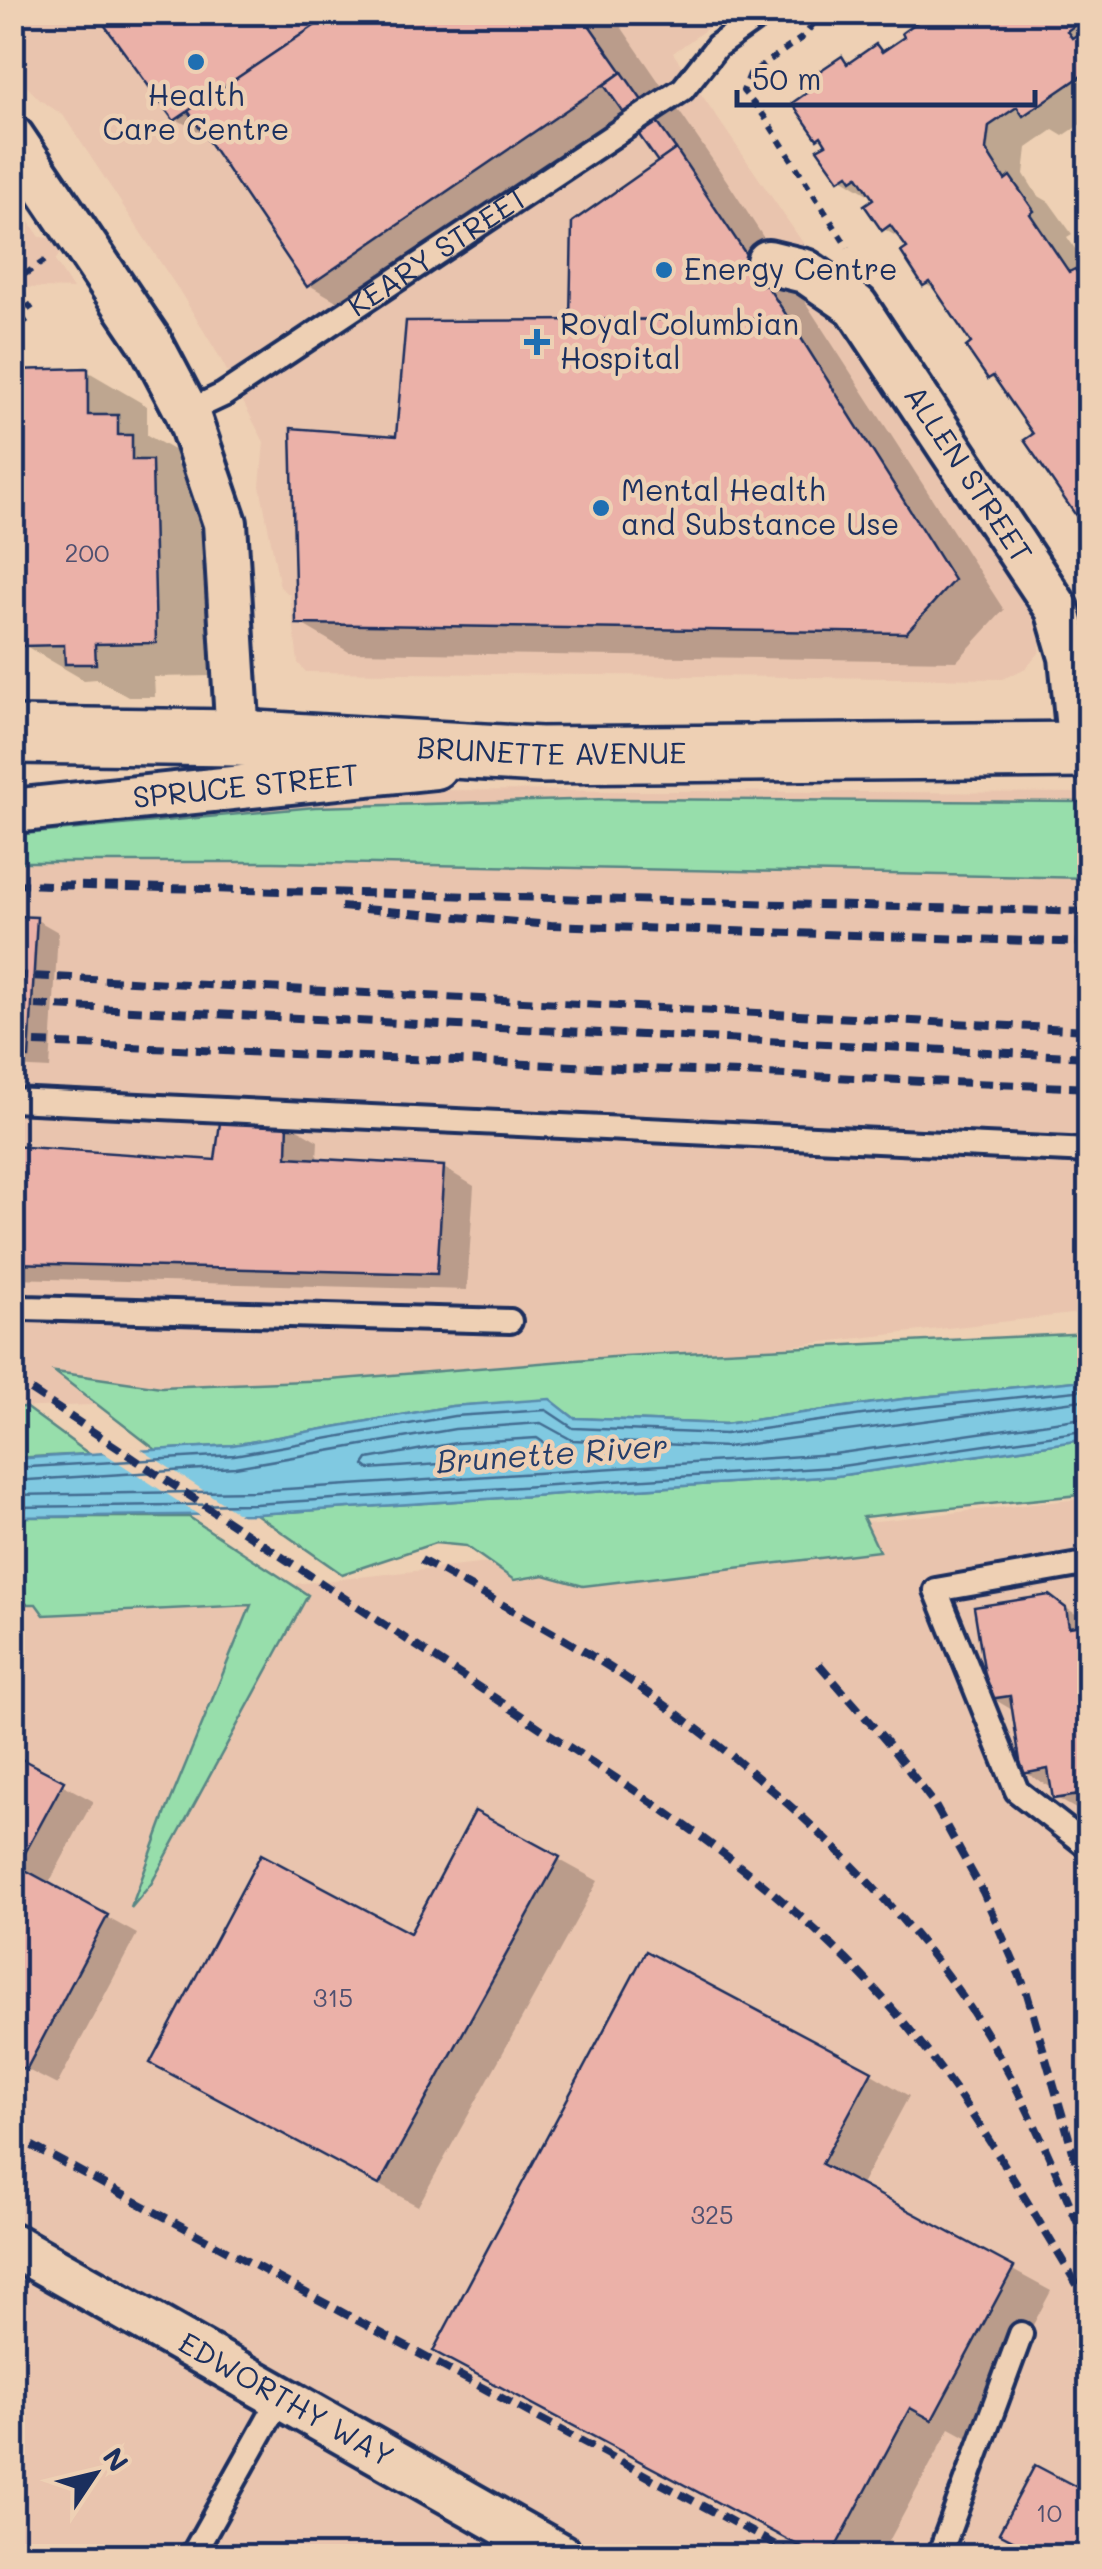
<svg xmlns="http://www.w3.org/2000/svg" width="1102" height="2569" font-family="Mali,sans-serif">
  <style>
    .built { fill: #e9c4ae }
    .green { fill: #97deab; stroke: #598684; stroke-width: 2.5 }
    .water { fill: #80c9e1; stroke: #588bad; stroke-width: 2.5 }
    .pier { fill: #eed0b4 }
    .shadow { fill: #0003 }
    .lines { fill: none; stroke-linecap: round; stroke-linejoin: round }
    .shore { stroke: #436d92; stroke-width: 2.5 }
    .building { fill: #ebb1a8; stroke: #1b2f5e; stroke-width: 2.5 }
    .lane-casing { stroke: #1b2f5e; stroke-width: 30 }
    .street-casing { stroke: #1b2f5e; stroke-width: 50 }
    .primary-casing { stroke: #1b2f5e; stroke-width: 62 }
    .path { stroke: #1b2f5e; stroke-width: 6; stroke-dasharray: 8 8; stroke-linecap: butt }
    .lane { stroke: #eed0b4; stroke-width: 22 }
    .street { stroke: #eed0b4; stroke-width: 42 }
    .primary { stroke: #eed0b4; stroke-width: 55 }
    .rail { stroke: #1b2f5e; stroke-width: 8; stroke-dasharray: 15 8; stroke-linecap: butt }
    .poi-dot { fill: #1f6fb2; stroke: #eed0b4; stroke-width: 4 }
    .labels { text-anchor: middle; stroke-width: 9; stroke-linejoin: round; paint-order: stroke }
    .number-label { font-size: 25px; fill: #4f5070 }
    .poi-label { font-size: 30px; fill: #1b2f5e; stroke: #eed0b4; text-anchor: start }
    .street-label { font-size: 30px; fill: #1b2f5e; stroke: #eed0b4 }
    .water-label { font-size: 32px; font-style: italic; fill: #253e6b; stroke: #eed0b4 }
  </style>
  <rect width="100%" height="100%" fill="#eed0b4"/>
  <filter id="ink" filterUnits="userSpaceOnUse"><feTurbulence type="fractalNoise" baseFrequency=".01" numOctaves="2"/><feDisplacementMap in="SourceGraphic" scale="20" xChannelSelector="R" yChannelSelector="G"/><feConvolveMatrix kernelMatrix="1 2 1 2 8 2 1 2 1" color-interpolation-filters="sRGB"/></filter>
  <g filter="url(#ink)">
    <!-- built -->
    <g class="built">
      <path d="M12,13H729L673,53L825,275L1036,616L1042,637L1039,653L1026,668L1003,679L306,672L298,663L290,595L280,587L260,486L264,442L219,356L182,295L63,115L40,100L13,72Z"/>
      <path d="M12,196L40,237L50,238L60,253L55,261L73,289L13,287Z"/>
      <path d="M424,790L1089,793V1312L354,1395L13,1408V824L56,817Z"/>
      <path d="M1089,1498V2556H13L12,1596L276,1586Z"/>
    </g>
    <!-- green -->
    <g class="green">
      <path d="M608,799L1089,802V878L273,862H13V835L315,807Z"/>
      <path d="M1090,1333L1089,1375L1075,1381L903,1399L725,1424L574,1418L550,1400L452,1406L233,1445L156,1450L55,1372L161,1387L330,1380L625,1356Z"/>
      <path d="M25,1407L89,1454L13,1458V1408Z"/>
      <path d="M1089,1439V1494L863,1517L879,1551L583,1586L544,1575L514,1580L466,1546L435,1543L342,1574L256,1514L837,1476Z"/>
      <path d="M12,1517H189L308,1595L151,1884L131,1908L166,1812L251,1605L44,1615L36,1604H13Z"/>
    </g>
    <!-- water -->
    <path class="water" d="M1089,1375V1439L837,1476L256,1514L13,1517L12,1459L233,1445L452,1406L550,1399L574,1418L725,1424L903,1399L1075,1381Z"/>
    <!-- pier -->
    <path class="pier" d="M136,1446L247,1519L208,1521L98,1449Z"/>
    <!-- shadow -->
    <g class="shadow">
      <path d="M100,12H611L727,181L1004,610L957,661L349,652L298,622L398,439L572,322L575,223L662,162L636,126L359,314L309,285L210,138L176,119Z"/>
      <path d="M947,12H1087L1090,17V118L1063,136L1053,130L1027,148L1024,174L1037,195L1049,202L1072,234L1067,237L1090,270V532L1037,434L1003,385L989,377L975,344L941,293L925,284L904,241L884,229L876,199L841,178L830,144L818,137V88L842,59L851,64L876,47L886,53Z"/>
      <path d="M87,371L147,406V435L177,452V464L191,472L212,497L215,676L154,677L155,697H128L97,679L84,680L24,645L20,467L13,462Z"/>
      <path d="M12,918L37,920L58,932L50,1069L12,1067Z"/>
      <path d="M287,1123L318,1141L317,1161L444,1168L474,1186L467,1290L12,1278V1148L218,1162Z"/>
      <path d="M1048,1598L1090,1622V1817L1055,1797L1054,1789L1024,1772L1014,1711L992,1698Z"/>
      <path d="M12,1757L93,1801L48,1885L137,1934L57,2085L12,2062Z"/>
      <path d="M476,1814L598,1881L418,2206L192,2084L411,1937Z"/>
      <path d="M870,2073L909,2096L860,2187L1051,2291L972,2440L950,2428L881,2556H820L475,2373Z"/>
    </g>
    <g class="lines">
      <!-- shore -->
      <g class="shore">
        <path d="M537,1438L553,1449L552,1456L369,1469L364,1465L368,1459L456,1443Z"/>
        <path d="M12,1468L234,1455L454,1416L546,1410L573,1428L725,1434L905,1409L1076,1391L1090,1385"/>
        <path d="M12,1481L235,1467L455,1429L541,1423L572,1440L727,1447L1090,1399"/>
        <path d="M12,1495L255,1491L834,1454L1090,1417"/>
        <path d="M12,1507L255,1504L835,1467L1090,1430"/>
      </g>
    </g>
    <!-- building -->
    <g class="building">
      <path d="M95,12H335L174,121Z"/>
      <path d="M335,12H580L622,72L307,287L188,111Z"/>
      <path d="M931,12H1065L1074,26L1067,31L1072,38L1080,33L1090,47V70L1023,116L1017,107L989,126L986,150L1005,180L1010,176L1034,211L1030,214L1069,272L1075,269L1090,290V536L1024,440L1033,434L993,376L988,379L966,347L971,343L930,282L923,286L901,252L907,248L890,225L882,231L864,205L873,199L858,176L852,180L848,174L839,180L817,149L826,144L821,136L817,139L792,103L815,87L809,78L842,56L847,64L876,44L882,52L904,37L902,33Z"/>
      <path d="M622,72L676,149L658,162L604,85Z"/>
      <path d="M676,149L789,319L570,320L572,222Z"/>
      <path d="M789,319L954,580L906,633L296,624L291,428L396,436L406,321Z"/>
      <path d="M88,368V415H118V435H132V460H152L156,643L95,644L96,664H65L64,645L21,646L17,464H12V370Z"/>
      <path d="M12,916L37,917L29,1058L12,1057Z"/>
      <path d="M221,1115L288,1121L287,1157L444,1166L437,1274L12,1263V1146L215,1160Z"/>
      <path d="M1049,1595L1066,1608L1069,1627L1090,1624V1815L1086,1794L1053,1799L1048,1769L1022,1774L1010,1696L989,1699L974,1607Z"/>
      <path d="M12,1754L64,1781L18,1866L108,1915L26,2070L12,2063Z"/>
      <path d="M475,1811L560,1857L379,2185L150,2063L261,1854L410,1933Z"/>
      <path d="M646,1951L872,2071L822,2164L1014,2267L932,2420L910,2408L831,2556H818L433,2351Z"/>
      <path d="M1035,2465L1090,2494V2556H1044L999,2533Z"/>
    </g>
    <g class="lines">
      <!-- lane casing -->
      <g class="lane-casing">
        <g id="lane">
          <path id="s1" d="M187,412L223,395L683,89L717,46L765,12"/>
          <path d="M12,1100L1090,1151"/>
          <path d="M12,1300L25,1308L510,1321"/>
          <path d="M1090,1563L936,1590L1017,1791L1090,1848"/>
          <path d="M192,2556L281,2397"/>
          <path d="M939,2556L1021,2334"/>
        </g>
      </g>
      <!-- street casing -->
      <g class="street-casing">
        <g id="street">
          <path d="M12,137L150,342L187,412L225,523L238,738"/>
          <path id="s2" d="M768,262L805,271L856,306L1057,609L1071,657L1080,750"/>
          <path id="s3" d="M12,811L435,767"/>
          <path id="s4" d="M12,2245L561,2556"/>
        </g>
      </g>
      <!-- primary casing -->
      <g class="primary-casing">
        <g id="primary">
          <path id="s5" d="M12,735L238,738L540,755L1090,750"/>
        </g>
      </g>
      <!-- path -->
      <g class="path">
        <path d="M823,12L803,37L750,74L743,91L764,116L848,248"/>
        <path d="M12,295V296"/>
        <path d="M12,309L15,307L27,324"/>
        <path d="M32,310L13,282L49,258"/>
      </g>
      <!-- lane -->
      <use href="#lane" class="lane"/>
      <!-- street -->
      <use href="#street" class="street"/>
      <!-- primary -->
      <use href="#primary" class="primary"/>
      <!-- rail -->
      <g class="rail">
        <path d="M12,884L1090,912"/>
        <path d="M341,907L551,925L1090,943"/>
        <path d="M12,975L1090,1030"/>
        <path d="M12,1004L1090,1057"/>
        <path d="M12,1042L1090,1088"/>
        <path d="M12,1378L634,1790C723,1850 808,1915 880,1995C964,2087 1025,2200 1090,2306"/>
        <path d="M421,1560C476,1591 533,1620 587,1653C724,1737 880,1873 970,2008C1020,2084 1055,2168 1090,2253"/>
        <path d="M819,1664L887,1742L933,1802L983,1892L1026,1990L1090,2210"/>
        <path d="M12,2135L796,2556"/>
      </g>
    </g>
  </g>
  <!-- markers -->
  <g class="poi-dot">
    <circle cx="196" cy="62" r="10"/>
    <circle cx="664" cy="270" r="10"/>
    <path d="M532 327h10v10h10v10h-10v10h-10v-10h-10v-10h10z"/>
    <circle cx="601" cy="508" r="10"/>
  </g>
  <g class="labels">
    <!-- number labels -->
    <g class="number-label">
      <text x="87" y="562">200</text>
      <text x="333" y="2007">315</text>
      <text x="712" y="2224">325</text>
      <text x="1049" y="2522">10</text>
    </g>
    <!-- poi labels -->
    <g class="poi-label">
      <text x="196" y="106" text-anchor="middle">Health<tspan x="196" dy="34">Care Centre</tspan></text>
      <text x="684" y="280">Energy Centre</text>
      <text x="560" y="335">Royal Columbian<tspan x="560" dy="34">Hospital</tspan></text>
      <text x="621" y="501">Mental Health<tspan x="621" dy="34">and Substance Use</tspan></text>
    </g>
    <!-- street labels -->
    <g class="street-label">
      <text dy="10" stroke="none"><textPath href="#s1" startOffset="298">KEARY STREET</textPath></text>
      <text dy="10" stroke="none"><textPath href="#s2" startOffset="302">ALLEN STREET</textPath></text>
      <text dy="10" stroke="none"><textPath href="#s5" startOffset="540">BRUNETTE AVENUE</textPath></text>
      <text dy="10" stroke="none"><textPath href="#s3" startOffset="235">SPRUCE STREET</textPath></text>
      <text dy="10" stroke="none"><textPath href="#s4" startOffset="315">EDWORTHY WAY</textPath></text>
    </g>
    <!-- water labels -->
    <g class="water-label">
      <text transform="translate(552 1454) rotate(-4)" y="11">Brunette River</text>
    </g>
  </g>
  <!-- margin -->
  <rect width="1102" height="2569" fill="none" stroke="#eed0b4" stroke-width="50"/>
  <rect x="25" y="25" width="1052" height="2519" fill="none" stroke="#1b2f5e" stroke-width="4" filter="url(#ink)"/>
  <!-- north arrow -->
  <g transform="translate(95 2474) rotate(55)" stroke="#eed0b4" stroke-width="8" paint-order="stroke">
  <path d="M0-8L18 38L0 25L-18 38Z" fill="#1b2f5e"/>
  <text y="-15" font-size="28" font-weight="bold" text-anchor="middle" fill="#1b2f5e">N</text>
  </g>
  <!-- scale -->
  <path d="M737 90v15h298v-15" fill="none" stroke="#1b2f5e" stroke-width="5"/>
  <text x="752" y="90" font-size="30" fill="#1b2f5e" stroke="#eed0b4" stroke-width="8" paint-order="stroke">50 m</text>
</svg>
